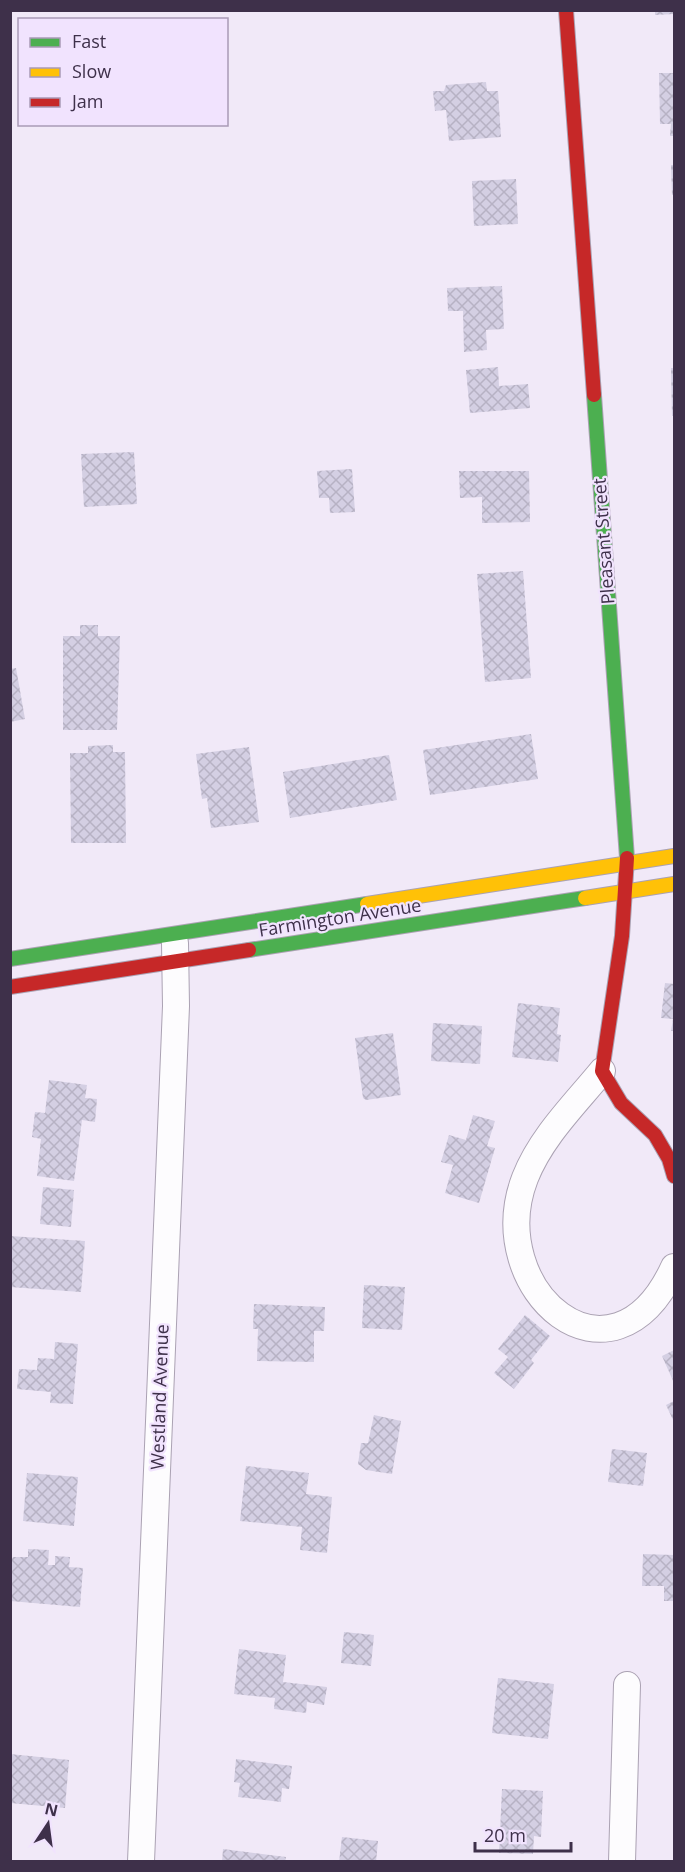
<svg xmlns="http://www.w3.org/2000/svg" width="685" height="1872" font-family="'Open Sans',sans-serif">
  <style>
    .building { fill: url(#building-cross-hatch) }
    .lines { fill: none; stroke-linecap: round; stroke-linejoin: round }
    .street-casing { stroke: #aba2b3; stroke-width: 28 }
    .fast-casing { stroke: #aba2b3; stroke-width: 16 }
    .slow-casing { stroke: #aba2b3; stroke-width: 16 }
    .jam-casing { stroke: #aba2b3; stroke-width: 16 }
    .street { stroke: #fdfcfe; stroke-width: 26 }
    .fast { stroke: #4caf50; stroke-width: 14 }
    .slow { stroke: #ffc107; stroke-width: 14 }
    .jam { stroke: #c62828; stroke-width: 14 }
    .labels { text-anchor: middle; stroke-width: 4.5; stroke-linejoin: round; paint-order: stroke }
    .street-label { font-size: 18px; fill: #3e304a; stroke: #f1e3fe }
  </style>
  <defs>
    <pattern id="building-cross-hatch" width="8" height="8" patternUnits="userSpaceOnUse" patternTransform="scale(1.5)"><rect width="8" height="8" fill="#d4cfe3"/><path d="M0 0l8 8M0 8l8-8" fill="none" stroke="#b7b2c4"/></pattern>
  </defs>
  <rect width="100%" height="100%" fill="#f1e9f8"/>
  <!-- building -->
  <g class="building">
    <path d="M655,10H674V14L655,15Z"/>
    <path d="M659,73H674V136H670L671,124H660Z"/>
    <path d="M486,82L487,91H498L501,137L449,141L446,110L435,111L433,91H444L446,85Z"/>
    <path d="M671,165H674V195H672Z"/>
    <path d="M516,179L518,224L474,226L472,181Z"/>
    <path d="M502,286L504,329L486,330L487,350L464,352L463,311H448L447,288Z"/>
    <path d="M498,367L499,386L528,384L530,408L470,413L466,370Z"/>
    <path d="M671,368H674V416H672Z"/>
    <path d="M134,452L137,504L84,507L81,454Z"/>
    <path d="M352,469L355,512L330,513L329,498H319L317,471Z"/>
    <path d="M459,471H529L530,522L482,523V497L460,498Z"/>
    <path d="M523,571L531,678L485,682L477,574Z"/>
    <path d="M80,625H98V636H120L117,730H63V636H80Z"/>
    <path d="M16,668L25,719L10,722V669Z"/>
    <path d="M531,734L538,779L430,795L423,750Z"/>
    <path d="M113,745V752H125L126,843H71L70,753H88V746Z"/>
    <path d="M249,747L259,822L211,828L207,798L202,799L196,754Z"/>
    <path d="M389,755L397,800L290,818L283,772Z"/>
    <path d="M665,983L674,984V1031H671L673,1019L661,1018Z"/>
    <path d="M518,1003L560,1008L557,1034L561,1035L558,1062L512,1057Z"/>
    <path d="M433,1023L482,1026L480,1064L431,1061Z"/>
    <path d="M393,1033L401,1095L366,1100L363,1098L355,1038Z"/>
    <path d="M49,1080L87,1085L85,1098L97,1099L95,1122L82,1120L74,1181L37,1176L41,1139L32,1137L35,1112L45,1113Z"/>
    <path d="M473,1115L495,1121L487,1146L495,1148L479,1203L445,1193L453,1165L441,1162L449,1135L466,1140Z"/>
    <path d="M43,1187L74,1190L71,1227L40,1224Z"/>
    <path d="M10,1236L85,1241L81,1292L10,1287Z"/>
    <path d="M364,1285L405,1287L402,1330L362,1328Z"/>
    <path d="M254,1304L325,1307L324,1331H314V1362L257,1361L258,1329H253Z"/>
    <path d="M525,1315L550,1336L531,1360L534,1363L514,1389L494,1373L508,1357L498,1349Z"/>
    <path d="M55,1342L78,1344L73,1404L50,1403L51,1392L17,1389L19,1369L37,1370L38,1358L54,1359Z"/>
    <path d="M674,1350V1383L662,1356Z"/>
    <path d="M674,1401V1422L666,1405Z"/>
    <path d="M374,1415L401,1421L392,1474L366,1470L358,1464L361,1443H368Z"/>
    <path d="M612,1449L647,1453L643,1486L608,1482Z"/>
    <path d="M246,1466L309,1473L306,1494L332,1497L327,1553L300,1550L302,1527L240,1521Z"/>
    <path d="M27,1473L78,1477L74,1526L23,1521Z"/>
    <path d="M28,1549L49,1550L48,1565H55V1556L70,1557L69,1567L83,1568L80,1607L10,1601V1562L13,1557H28Z"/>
    <path d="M643,1554L674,1555V1601H664V1586H642Z"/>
    <path d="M344,1632L374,1635L371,1666L341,1663Z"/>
    <path d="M239,1649L286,1655L283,1682L327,1687L324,1705L307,1702L306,1713L274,1709L275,1698L234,1694Z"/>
    <path d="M498,1678L554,1684L548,1739L492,1733Z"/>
    <path d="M10,1754L69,1760L65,1808L10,1803Z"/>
    <path d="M236,1759L292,1766L289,1789L282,1788L281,1802L238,1797L240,1783L234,1782Z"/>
    <path d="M502,1789L543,1791L541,1837L534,1836L533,1854L499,1853Z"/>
    <path d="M342,1837L378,1841L376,1862H339Z"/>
    <path d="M223,1849L286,1857L285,1862H222Z"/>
  </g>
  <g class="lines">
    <!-- street casing -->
    <g class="street-casing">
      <g id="street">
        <path d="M602,1071C575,1104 541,1137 525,1178C482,1290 612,1402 674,1267"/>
        <path d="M141,1862L176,1006L175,943"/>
        <path d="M622,1862L627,1685"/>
      </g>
    </g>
    <!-- fast casing -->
    <g class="fast-casing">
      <g id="fast">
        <path d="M594,395L627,858"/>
        <path d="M249,950L585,898"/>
        <path d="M10,959L367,904"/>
      </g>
    </g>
    <!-- slow casing -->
    <g class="slow-casing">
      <g id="slow">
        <path d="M585,898L674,884"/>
        <path d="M367,904L674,856"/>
      </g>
    </g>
    <!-- jam casing -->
    <g class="jam-casing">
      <g id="jam">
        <path d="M566,10L594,395"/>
        <path d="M627,858L622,936L602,1071L621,1103L655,1135L669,1159L674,1176"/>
        <path d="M10,987L249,950"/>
      </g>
    </g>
    <!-- street -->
    <use href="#street" class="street"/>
    <!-- fast -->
    <use href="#fast" class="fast"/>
    <!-- slow -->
    <use href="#slow" class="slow"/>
    <!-- jam -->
    <use href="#jam" class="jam"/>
  </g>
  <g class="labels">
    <!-- street labels -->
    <g class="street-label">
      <text transform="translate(604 541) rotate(-94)" y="6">Pleasant Street</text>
      <text transform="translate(340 918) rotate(-9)" y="6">Farmington Avenue</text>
      <text transform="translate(160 1397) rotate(-88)" y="6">Westland Avenue</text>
    </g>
  </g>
  <!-- border -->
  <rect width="685" height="1872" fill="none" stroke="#3e304a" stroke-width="24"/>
  <!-- legend -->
  <rect x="18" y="18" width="210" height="108" fill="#f1e3fe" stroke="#a99bb6" stroke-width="1.5"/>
  <rect x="30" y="38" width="30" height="9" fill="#4caf50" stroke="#a99bb6" stroke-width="1.5"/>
  <text x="72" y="48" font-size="18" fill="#3e304a">Fast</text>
  <rect x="30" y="68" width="30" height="9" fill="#ffc107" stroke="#a99bb6" stroke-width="1.5"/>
  <text x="72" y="78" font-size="18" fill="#3e304a">Slow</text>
  <rect x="30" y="98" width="30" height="9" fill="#c62828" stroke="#a99bb6" stroke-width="1.5"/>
  <text x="72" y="108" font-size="18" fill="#3e304a">Jam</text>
  <!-- north arrow -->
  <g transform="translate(48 1824) rotate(13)" stroke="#f1e3fe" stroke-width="4.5" paint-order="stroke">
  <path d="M0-4.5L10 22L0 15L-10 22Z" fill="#3e304a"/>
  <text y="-9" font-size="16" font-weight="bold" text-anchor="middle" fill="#3e304a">N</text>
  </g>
  <!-- scale -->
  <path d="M475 1842v9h96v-9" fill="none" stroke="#3e304a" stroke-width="3"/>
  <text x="484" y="1842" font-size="18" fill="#3e304a" stroke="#f1e3fe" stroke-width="4.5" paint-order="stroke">20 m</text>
</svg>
